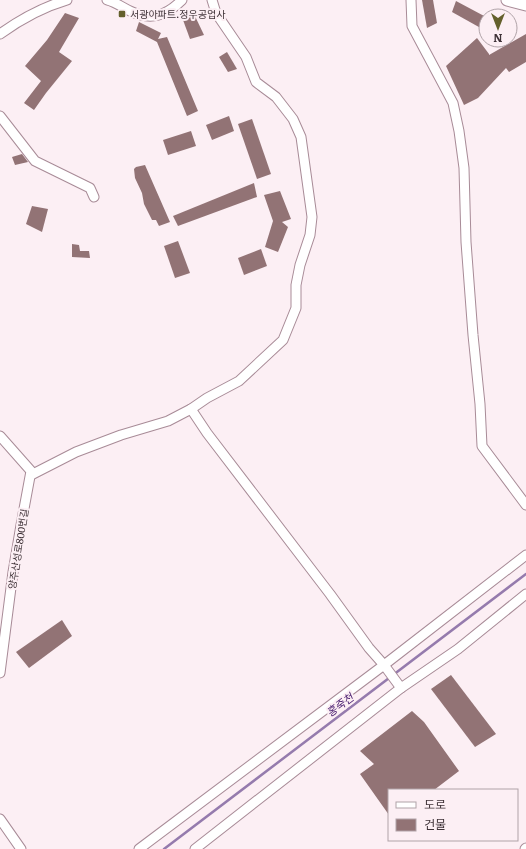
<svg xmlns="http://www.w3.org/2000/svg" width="526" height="849" font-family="Literata,'Noto Sans KR',serif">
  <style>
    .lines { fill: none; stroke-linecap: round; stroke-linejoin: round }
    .stream { stroke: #957bad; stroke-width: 2.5 }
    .building { fill: #927375 }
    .minor-casing { stroke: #a88b97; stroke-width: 11 }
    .tertiary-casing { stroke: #a88b97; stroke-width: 13 }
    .minor { stroke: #fff; stroke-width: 9 }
    .tertiary { stroke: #fff; stroke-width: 11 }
    .poi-dot { fill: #64602c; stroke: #fceff4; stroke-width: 1.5 }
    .labels { text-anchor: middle; stroke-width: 4; stroke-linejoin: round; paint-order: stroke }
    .poi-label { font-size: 10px; fill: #3e3237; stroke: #fceff4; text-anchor: start }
    .street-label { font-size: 10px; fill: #3e3237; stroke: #fceff4 }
    .water-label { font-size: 11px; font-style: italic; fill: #4b2171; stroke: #fceff4 }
  </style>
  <rect width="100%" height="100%" fill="#fceff4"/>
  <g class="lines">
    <!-- stream -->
    <path class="stream" d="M164,849L526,574"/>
  </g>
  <!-- building -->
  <g class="building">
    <path d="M422,0H433L437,23L427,28Z"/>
    <path d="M456,1L486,17V31L452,12Z"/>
    <path d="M65,13L79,18L59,52L72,61L46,93L34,110L24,103L41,81L25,66L47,40Z"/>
    <path d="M194,14L204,35L190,39L183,20Z"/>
    <path d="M139,22L161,33L158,39L167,37L198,111L187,116L157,42L136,31Z"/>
    <path d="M526,34V62L509,72L506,68L478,98L464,105L446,66L477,38L489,54V55Z"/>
    <path d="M227,52L237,69L228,72L219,57Z"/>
    <path d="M229,116L234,131L212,140L206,125Z"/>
    <path d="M252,119L271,174L257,179L238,124Z"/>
    <path d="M191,131L196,146L168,155L163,140Z"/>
    <path d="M22,154L28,162L15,165L12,157Z"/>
    <path d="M145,165L170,222L159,226L156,220H152L144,204L142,193L135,178L134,169L136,167Z"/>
    <path d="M254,183L257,197L178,226L173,216Z"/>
    <path d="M280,191L291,219L282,222L288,227L278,252L265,247L273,221L264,195Z"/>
    <path d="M32,206L48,209L42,232L26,224Z"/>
    <path d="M178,241L190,273L175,278L164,246Z"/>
    <path d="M72,244L79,245L80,251H89L90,258L72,257Z"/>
    <path d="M261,249L267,266L244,275L238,258Z"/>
    <path d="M62,620L72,636L29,668L16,652Z"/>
    <path d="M451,675L496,734L475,747L431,689Z"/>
    <path d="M412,711L424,722L459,771L434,790H389V815L360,774L374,764L360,751Z"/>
  </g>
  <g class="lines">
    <!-- minor casing -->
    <g class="minor-casing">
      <g id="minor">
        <path d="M107,0C115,2 122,7 130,11C151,21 166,16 182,0"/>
        <path d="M411,0L412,26L453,103L459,131L464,168L466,242L473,335L480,404L482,446L526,505"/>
        <path d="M0,34C21,19 43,7 67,0"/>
        <path d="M0,116L35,161L90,188L94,197"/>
        <path d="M191,409L207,433L330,594L369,648L384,665L401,688"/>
        <path d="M0,436L31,471L21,525L13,572L0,673"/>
        <path d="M31,475L76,452L121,435L168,421L191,409L207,398L239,381L283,340L296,308V285L300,265L310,235L312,217L301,137L293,119L276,97L256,82L246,57L216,13L212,0"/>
        <path d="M0,819L21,849"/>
        <path d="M139,849L384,665L526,555"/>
        <path d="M195,849L401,688L458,649L526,594"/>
        <path d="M525,849L526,848"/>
      </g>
    </g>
    <!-- tertiary casing -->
    <g class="tertiary-casing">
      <path id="tertiary" d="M507,0L526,5"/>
    </g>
    <!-- minor -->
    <use href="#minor" class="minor"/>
    <!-- tertiary -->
    <use href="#tertiary" class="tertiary"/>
  </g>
  <!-- markers -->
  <rect class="poi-dot" x="118" y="10" width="8" height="8" rx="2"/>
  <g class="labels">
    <!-- poi labels -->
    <g class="poi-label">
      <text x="130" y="18">서광아파트.정우공업사</text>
    </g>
    <!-- street labels -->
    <g class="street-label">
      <text transform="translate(18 549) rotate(-81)" y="4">양주산성로800번길</text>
    </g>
    <!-- water labels -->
    <g class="water-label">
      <text transform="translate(340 705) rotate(-37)" y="4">홍죽천</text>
    </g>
  </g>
  <!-- legend -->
  <rect x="388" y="789" width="130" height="52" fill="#fceff4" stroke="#b0a3a8"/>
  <rect x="396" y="802" width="20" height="6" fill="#ffffff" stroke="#b0a3a8"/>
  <text x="424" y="809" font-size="12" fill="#3e3237">도로</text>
  <rect x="396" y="819" width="20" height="12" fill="#927375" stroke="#b0a3a8"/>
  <text x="424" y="829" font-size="12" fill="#3e3237">건물</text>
  <!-- north arrow -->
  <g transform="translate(498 28) rotate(180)"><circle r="19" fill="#fceff4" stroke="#b0a3a8"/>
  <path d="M0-3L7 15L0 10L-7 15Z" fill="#64602c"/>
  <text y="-6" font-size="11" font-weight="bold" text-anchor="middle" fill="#3e3237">N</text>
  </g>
</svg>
